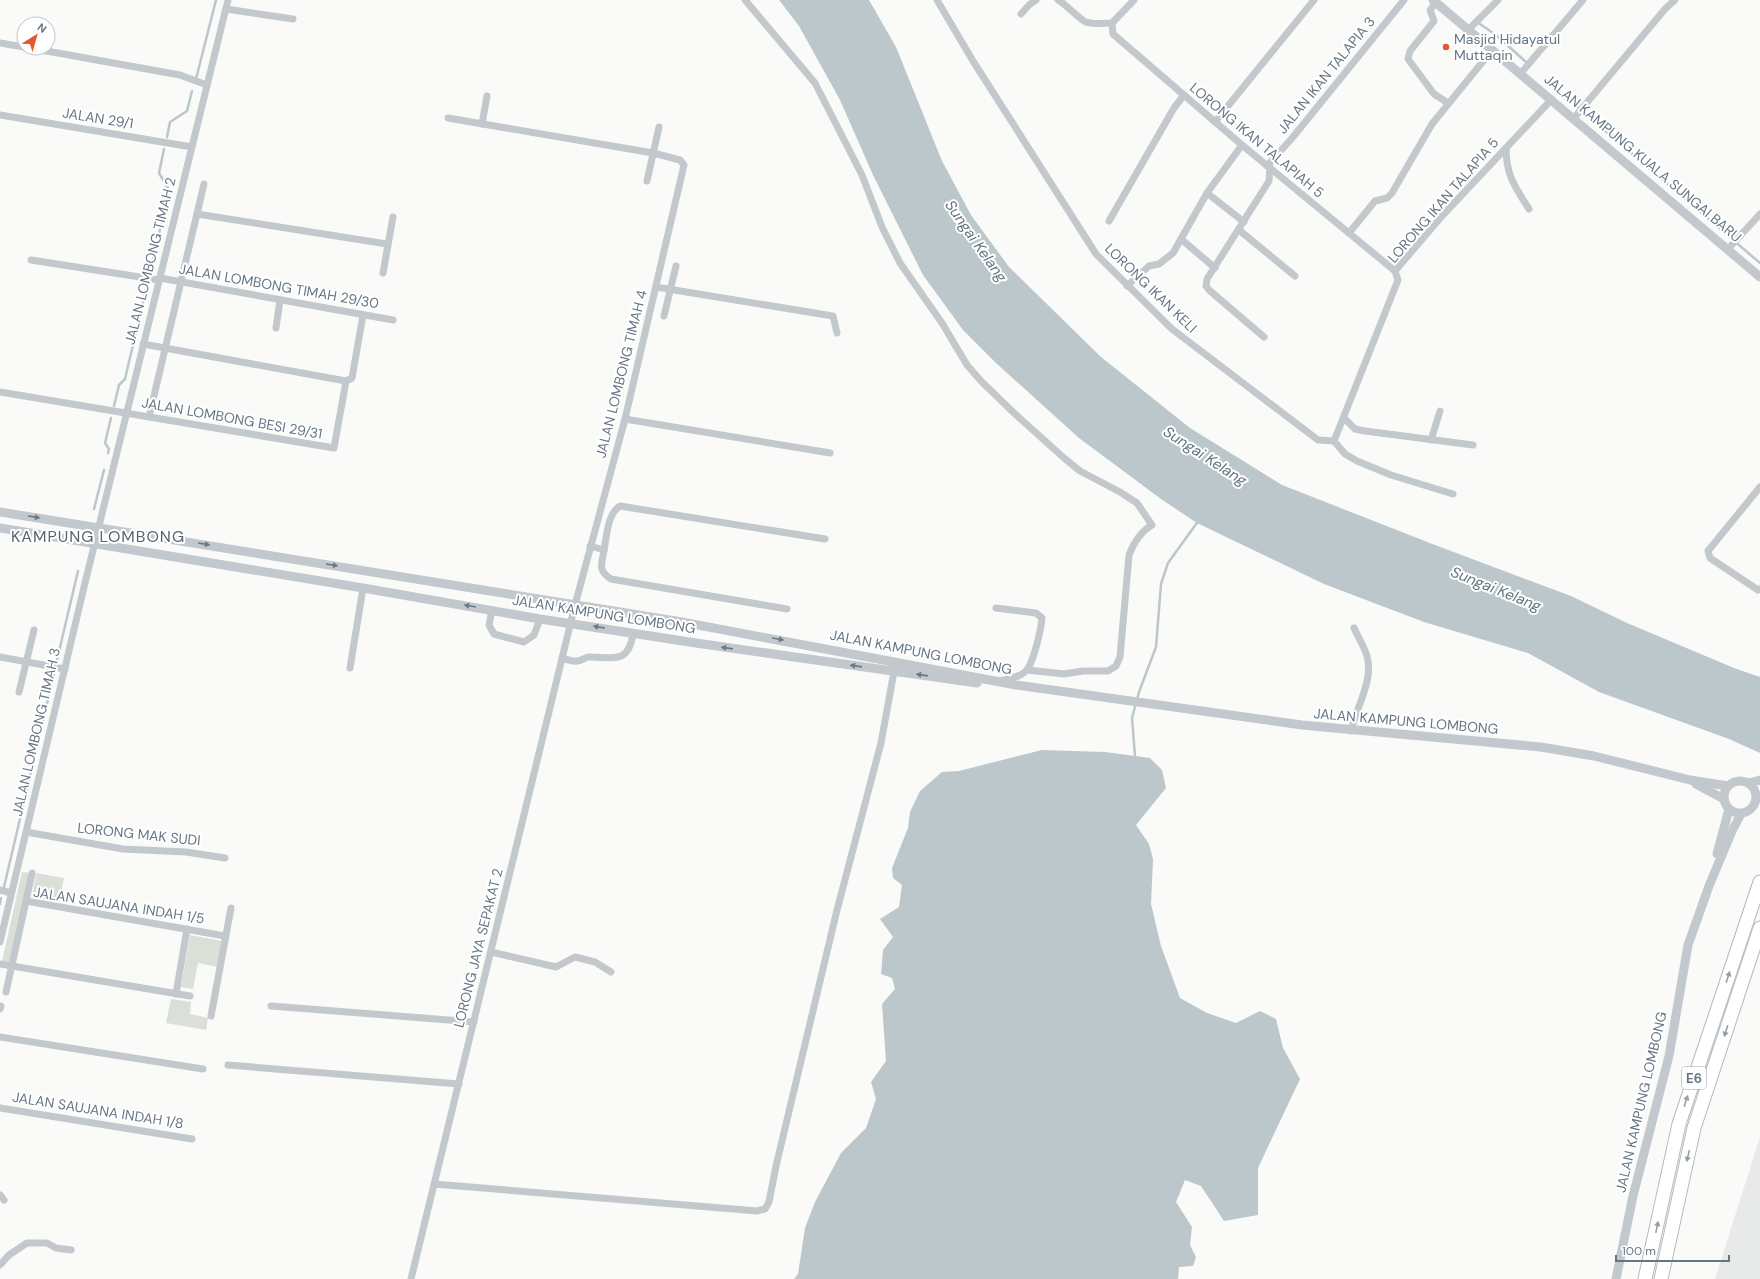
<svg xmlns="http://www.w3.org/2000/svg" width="1760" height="1279" font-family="'DM Sans',sans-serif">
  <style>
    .built { fill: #e8e9e9 }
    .green { fill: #dadfd7 }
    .water { fill: #bbc7cb }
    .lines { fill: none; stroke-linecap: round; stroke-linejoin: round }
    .stream { stroke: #bbc7cb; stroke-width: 2.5 }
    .motorway-casing { stroke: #b4b9bd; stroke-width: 15 }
    .minor { stroke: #c3c8cc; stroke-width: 7 }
    .tertiary { stroke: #c3c8cc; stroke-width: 9 }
    .motorway { stroke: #fff; stroke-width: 13 }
    .oneway { fill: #6a7a87 }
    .oneway2 { fill: #939fa8 }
    .poi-dot { fill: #e4572e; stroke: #fff; stroke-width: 1.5 }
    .labels { text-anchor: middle; stroke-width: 4; stroke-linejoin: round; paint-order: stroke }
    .shield { fill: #fff; stroke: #939fa8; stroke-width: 1 }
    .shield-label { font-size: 13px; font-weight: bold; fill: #657683 }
    .poi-label { font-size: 14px; fill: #657683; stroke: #fff; text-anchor: start }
    .street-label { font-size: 14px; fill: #657683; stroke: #fff }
    .water-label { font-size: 15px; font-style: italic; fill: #60757c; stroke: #fff }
    .quarter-label { font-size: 16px; letter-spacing: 1px; fill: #57646e; stroke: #fff }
  </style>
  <rect width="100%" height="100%" fill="#fafaf8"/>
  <!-- built -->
  <path class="built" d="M1760,1137V1279H1715Z"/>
  <!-- green -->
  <g class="green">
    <path d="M22,872L30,873L9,963L2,961Z"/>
    <path d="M36,873L64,878L59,902L32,897Z"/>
    <path d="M190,935L222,941L217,967L198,963L193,989L181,987Z"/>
    <path d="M171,999L191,1002L190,1014L208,1018L206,1030L166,1023Z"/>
  </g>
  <!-- water -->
  <g class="water">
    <path d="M779,0H869L896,47L942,161L971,215L1009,267L1101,357L1190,428L1282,485L1435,545L1571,596L1627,623L1734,668L1760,677V753L1729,739L1599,692L1528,653L1424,622L1324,584L1197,523L1161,499L1079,438L996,363L963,330L923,275L873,175L840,100L799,26Z"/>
    <path d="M1042,750L1105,752L1150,758L1162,770L1166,788L1136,825L1149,844L1153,859L1151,904L1161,946L1180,998L1207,1013L1236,1023L1260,1011L1276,1019L1283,1048L1300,1079L1258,1168V1215L1224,1221L1201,1186L1185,1180L1176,1202L1192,1227L1190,1245L1196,1257L1193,1266L1179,1267L1178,1279H794L798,1274L805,1228L815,1202L841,1153L866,1128L876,1099L871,1082L886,1061L882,1004L895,989L892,978L881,974L883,950L893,937L880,919L899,907L902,885L893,878L892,868L908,828L910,812L920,791L942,772L959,771Z"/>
  </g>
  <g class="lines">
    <!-- stream -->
    <g class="stream">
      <path d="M1480,24L1496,35L1526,62"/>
      <path d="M196,79L216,0"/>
      <path d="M1554,87L1760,263"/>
      <path d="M167,137L170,122L187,111L192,91"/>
      <path d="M150,273L169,190L159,173L164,149"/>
      <path d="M114,406L119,385L125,379L147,285"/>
      <path d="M108,453L109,449L105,443L111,418"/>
      <path d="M94,509L104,470"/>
      <path d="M57,660L78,571"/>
      <path d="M1135,756L1132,718L1139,692L1156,647L1161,584L1168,563L1199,520"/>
      <path d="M4,887L54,674"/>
      <path d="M0,904L1,898"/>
    </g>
    <!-- motorway casing -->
    <g class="motorway-casing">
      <g id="motorway">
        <path d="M1645,1279L1679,1124L1760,882"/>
        <path d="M1661,1279L1694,1128L1760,928"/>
      </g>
    </g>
    <!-- minor -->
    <g class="minor">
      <path d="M745,0L815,83L862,175L882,227L900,263L942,323L967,365L981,381L1014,413L1064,458L1080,471L1120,492L1137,503L1152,525C1140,532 1134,542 1129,555L1120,657L1116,666L1108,671H1083L1064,674L1027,670"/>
      <path d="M937,0L973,61L1096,254L1172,329L1318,440L1334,441"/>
      <path d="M1058,0C1067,5 1079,19 1086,22C1094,25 1104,23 1112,23L1134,0"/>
      <path d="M1436,2L1430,10L1434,21L1410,51L1408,59L1434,94L1448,103"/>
      <path d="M226,9L293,19"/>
      <path d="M1021,14L1029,5L1036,0"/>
      <path d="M1112,23L1113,34L1242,145L1395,271L1398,280L1334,441"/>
      <path d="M1469,29L1498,0"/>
      <path d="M0,43L24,47"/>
      <path d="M30,48L180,75L207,85"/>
      <path d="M1521,73L1583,0"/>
      <path d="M0,115L192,147"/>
      <path d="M1574,118L1665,9L1675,0"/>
      <path d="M1215,122L1314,0"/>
      <path d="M482,124L487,96"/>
      <path d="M1506,148C1506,175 1515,187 1529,209"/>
      <path d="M1267,166L1293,137L1404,0"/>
      <path d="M647,181L659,127"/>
      <path d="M1207,193L1244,222"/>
      <path d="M197,214L387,244"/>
      <path d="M1109,221L1174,108L1184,95"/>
      <path d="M1239,230L1295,276"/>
      <path d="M1349,233L1375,201L1387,198L1392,193L1432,124L1493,49"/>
      <path d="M1181,239L1215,268"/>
      <path d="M1728,249L1760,214"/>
      <path d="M31,260L159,280"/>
      <path d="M1395,271L1442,216L1552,99"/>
      <path d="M383,273L393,217"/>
      <path d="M160,278L393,320"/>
      <path d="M1127,286L1149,266L1159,264L1173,253L1207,193L1242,145"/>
      <path d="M656,287L833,316L837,333"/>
      <path d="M664,316L676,266"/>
      <path d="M276,328L280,300"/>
      <path d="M1264,337L1209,290L1206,286L1207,279L1269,181L1270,168"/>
      <path d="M143,344L346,381"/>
      <path d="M346,381L352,378L363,315"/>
      <path d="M0,392L334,448L346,381"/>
      <path d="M149,417L204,184"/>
      <path d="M1344,418L1355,429L1365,431L1473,445"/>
      <path d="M625,419L830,453"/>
      <path d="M1431,440L1440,411"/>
      <path d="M1334,441L1345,454L1357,461L1391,475L1453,494"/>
      <path d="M1760,487L1708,551L1710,558L1758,590L1760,589"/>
      <path d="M590,546L604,550C602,564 597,570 611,579L787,609"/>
      <path d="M604,550C607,536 607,514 620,506L825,539"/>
      <path d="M996,608L1036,613L1042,618C1041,630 1034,660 1027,670C1021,677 1008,679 1000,681"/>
      <path d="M492,610L489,625L494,634L524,642L534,635L540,619"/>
      <path d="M0,657L65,669"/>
      <path d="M562,658C566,659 573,662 577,661C582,661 585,657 589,657C612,657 629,665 633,633"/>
      <path d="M350,668L363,588"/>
      <path d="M19,692L34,630"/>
      <path d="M1351,731C1356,708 1374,680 1367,656C1364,646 1358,637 1354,628"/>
      <path d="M26,832L123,849L186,852L225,858"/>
      <path d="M0,890L11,893"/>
      <path d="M26,901L32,873"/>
      <path d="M0,942L85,583L228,0"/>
      <path d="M491,952L556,967L575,957L595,962L611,972"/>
      <path d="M0,964L190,996"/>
      <path d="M6,992L26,901L225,936"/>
      <path d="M176,994L187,929"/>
      <path d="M271,1006L474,1022"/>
      <path d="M0,1009L1,1006"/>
      <path d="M211,1016L231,908"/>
      <path d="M0,1037L203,1069"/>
      <path d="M228,1065L459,1084"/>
      <path d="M0,1108L192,1139"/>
      <path d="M434,1184L757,1211L765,1209L769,1202L776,1166L837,910L881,743L895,666"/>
      <path d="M0,1195L4,1200"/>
      <path d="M0,1265L9,1255L27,1243H47L56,1248L71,1250"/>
      <path d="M411,1279L575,605L625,419L684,165L680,160L653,153L448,118"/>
    </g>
    <!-- tertiary -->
    <g class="tertiary">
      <path d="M1433,0L1760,277"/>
      <path d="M0,512L682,622L1016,685L1302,725L1541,747L1594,756L1690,780L1728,786"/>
      <path d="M0,528L363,588L540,619L696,643L977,683"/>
      <circle cx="1740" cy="797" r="16"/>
      <path d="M1749,783L1760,780"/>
      <path d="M1696,784L1724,799"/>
      <path d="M1717,854L1729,809"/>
      <path d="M1616,1279L1633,1196L1669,1056L1688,945L1709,886L1732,831L1741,814"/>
    </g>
    <!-- motorway -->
    <use href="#motorway" class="motorway"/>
  </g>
  <!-- one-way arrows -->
  <defs><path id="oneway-solid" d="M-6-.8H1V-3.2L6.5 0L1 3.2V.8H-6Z"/></defs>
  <g class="oneway">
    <use href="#oneway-solid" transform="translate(34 517) rotate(9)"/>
    <use href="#oneway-solid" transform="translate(204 544) rotate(9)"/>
    <use href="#oneway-solid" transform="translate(332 565) rotate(9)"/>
    <use href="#oneway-solid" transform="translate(470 606) rotate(-170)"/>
    <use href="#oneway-solid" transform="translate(599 627) rotate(-171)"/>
    <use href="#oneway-solid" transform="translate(778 639) rotate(10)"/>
    <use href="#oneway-solid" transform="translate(727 648) rotate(-172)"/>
    <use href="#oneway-solid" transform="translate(856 666) rotate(-172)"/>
    <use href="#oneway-solid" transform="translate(922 675) rotate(-172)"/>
  </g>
  <g class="oneway2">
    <use href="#oneway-solid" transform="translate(1728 977) rotate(-72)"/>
    <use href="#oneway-solid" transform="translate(1726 1031) rotate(108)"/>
    <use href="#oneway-solid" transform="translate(1686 1101) rotate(-72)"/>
    <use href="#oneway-solid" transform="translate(1688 1156) rotate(103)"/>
    <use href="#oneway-solid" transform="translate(1657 1227) rotate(-78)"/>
  </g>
  <!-- markers -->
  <circle class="poi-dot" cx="1446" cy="47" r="4"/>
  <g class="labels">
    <!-- shield labels -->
    <rect class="shield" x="1682" y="1067" width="24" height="22" rx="3"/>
    <g class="shield-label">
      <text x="1694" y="1083">E6</text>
    </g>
    <!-- poi labels -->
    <g class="poi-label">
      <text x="1454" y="44">Masjid Hidayatul<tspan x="1454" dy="16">Muttaqin</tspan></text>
    </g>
    <!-- street labels -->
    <g class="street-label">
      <text transform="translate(1326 75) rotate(-51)" y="5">JALAN IKAN TALAPIA 3</text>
      <text transform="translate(98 118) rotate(9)" y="5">JALAN 29/1</text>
      <text transform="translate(1257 140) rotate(40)" y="5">LORONG IKAN TALAPIAH 5</text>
      <text transform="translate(1643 158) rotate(40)" y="5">JALAN KAMPUNG KUALA SUNGAI BARU</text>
      <text transform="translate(1443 200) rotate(-49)" y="5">LORONG IKAN TALAPIA 5</text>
      <text transform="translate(150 261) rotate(-76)" y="5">JALAN LOMBONG TIMAH 2</text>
      <text transform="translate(279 286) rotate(10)" y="5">JALAN LOMBONG TIMAH 29/30</text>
      <text transform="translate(1151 288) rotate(44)" y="5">LORONG IKAN KELI</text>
      <text transform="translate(621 374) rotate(-76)" y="5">JALAN LOMBONG TIMAH 4</text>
      <text transform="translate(232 418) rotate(10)" y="5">JALAN LOMBONG BESI 29/31</text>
      <text transform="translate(604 614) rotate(9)" y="5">JALAN KAMPUNG LOMBONG</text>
      <text transform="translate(921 652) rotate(11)" y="5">JALAN KAMPUNG LOMBONG</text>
      <text transform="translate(1406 721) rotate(5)" y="5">JALAN KAMPUNG LOMBONG</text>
      <text transform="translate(36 732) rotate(-77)" y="5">JALAN LOMBONG TIMAH 3</text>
      <text transform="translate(139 834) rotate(6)" y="5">LORONG MAK SUDI</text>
      <text transform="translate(119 905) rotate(9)" y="5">JALAN SAUJANA INDAH 1/5</text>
      <text transform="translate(478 948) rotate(-76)" y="5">LORONG JAYA SEPAKAT 2</text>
      <text transform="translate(1641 1102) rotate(-77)" y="5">JALAN KAMPUNG LOMBONG</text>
      <text transform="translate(98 1110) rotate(9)" y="5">JALAN SAUJANA INDAH 1/8</text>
    </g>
    <!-- water labels -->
    <g class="water-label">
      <text transform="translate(976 241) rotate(55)" y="5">Sungai Kelang</text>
      <text transform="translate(1205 456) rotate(33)" y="5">Sungai Kelang</text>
      <text transform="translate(1496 589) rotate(22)" y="5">Sungai Kelang</text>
    </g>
    <!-- quarter labels -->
    <g class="quarter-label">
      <text x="98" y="542">KAMPUNG LOMBONG</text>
    </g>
  </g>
  <!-- north arrow -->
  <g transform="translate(36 36) rotate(37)"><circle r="19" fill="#ffffff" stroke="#c1c8cd"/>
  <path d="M0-3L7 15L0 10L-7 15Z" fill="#e4572e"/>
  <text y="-6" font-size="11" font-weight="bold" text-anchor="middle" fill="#657683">N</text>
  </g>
  <!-- scale -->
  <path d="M1616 1255v6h113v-6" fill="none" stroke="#657683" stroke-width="2"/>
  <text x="1622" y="1255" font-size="12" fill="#657683" stroke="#ffffff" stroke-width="3" paint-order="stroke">100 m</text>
</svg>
